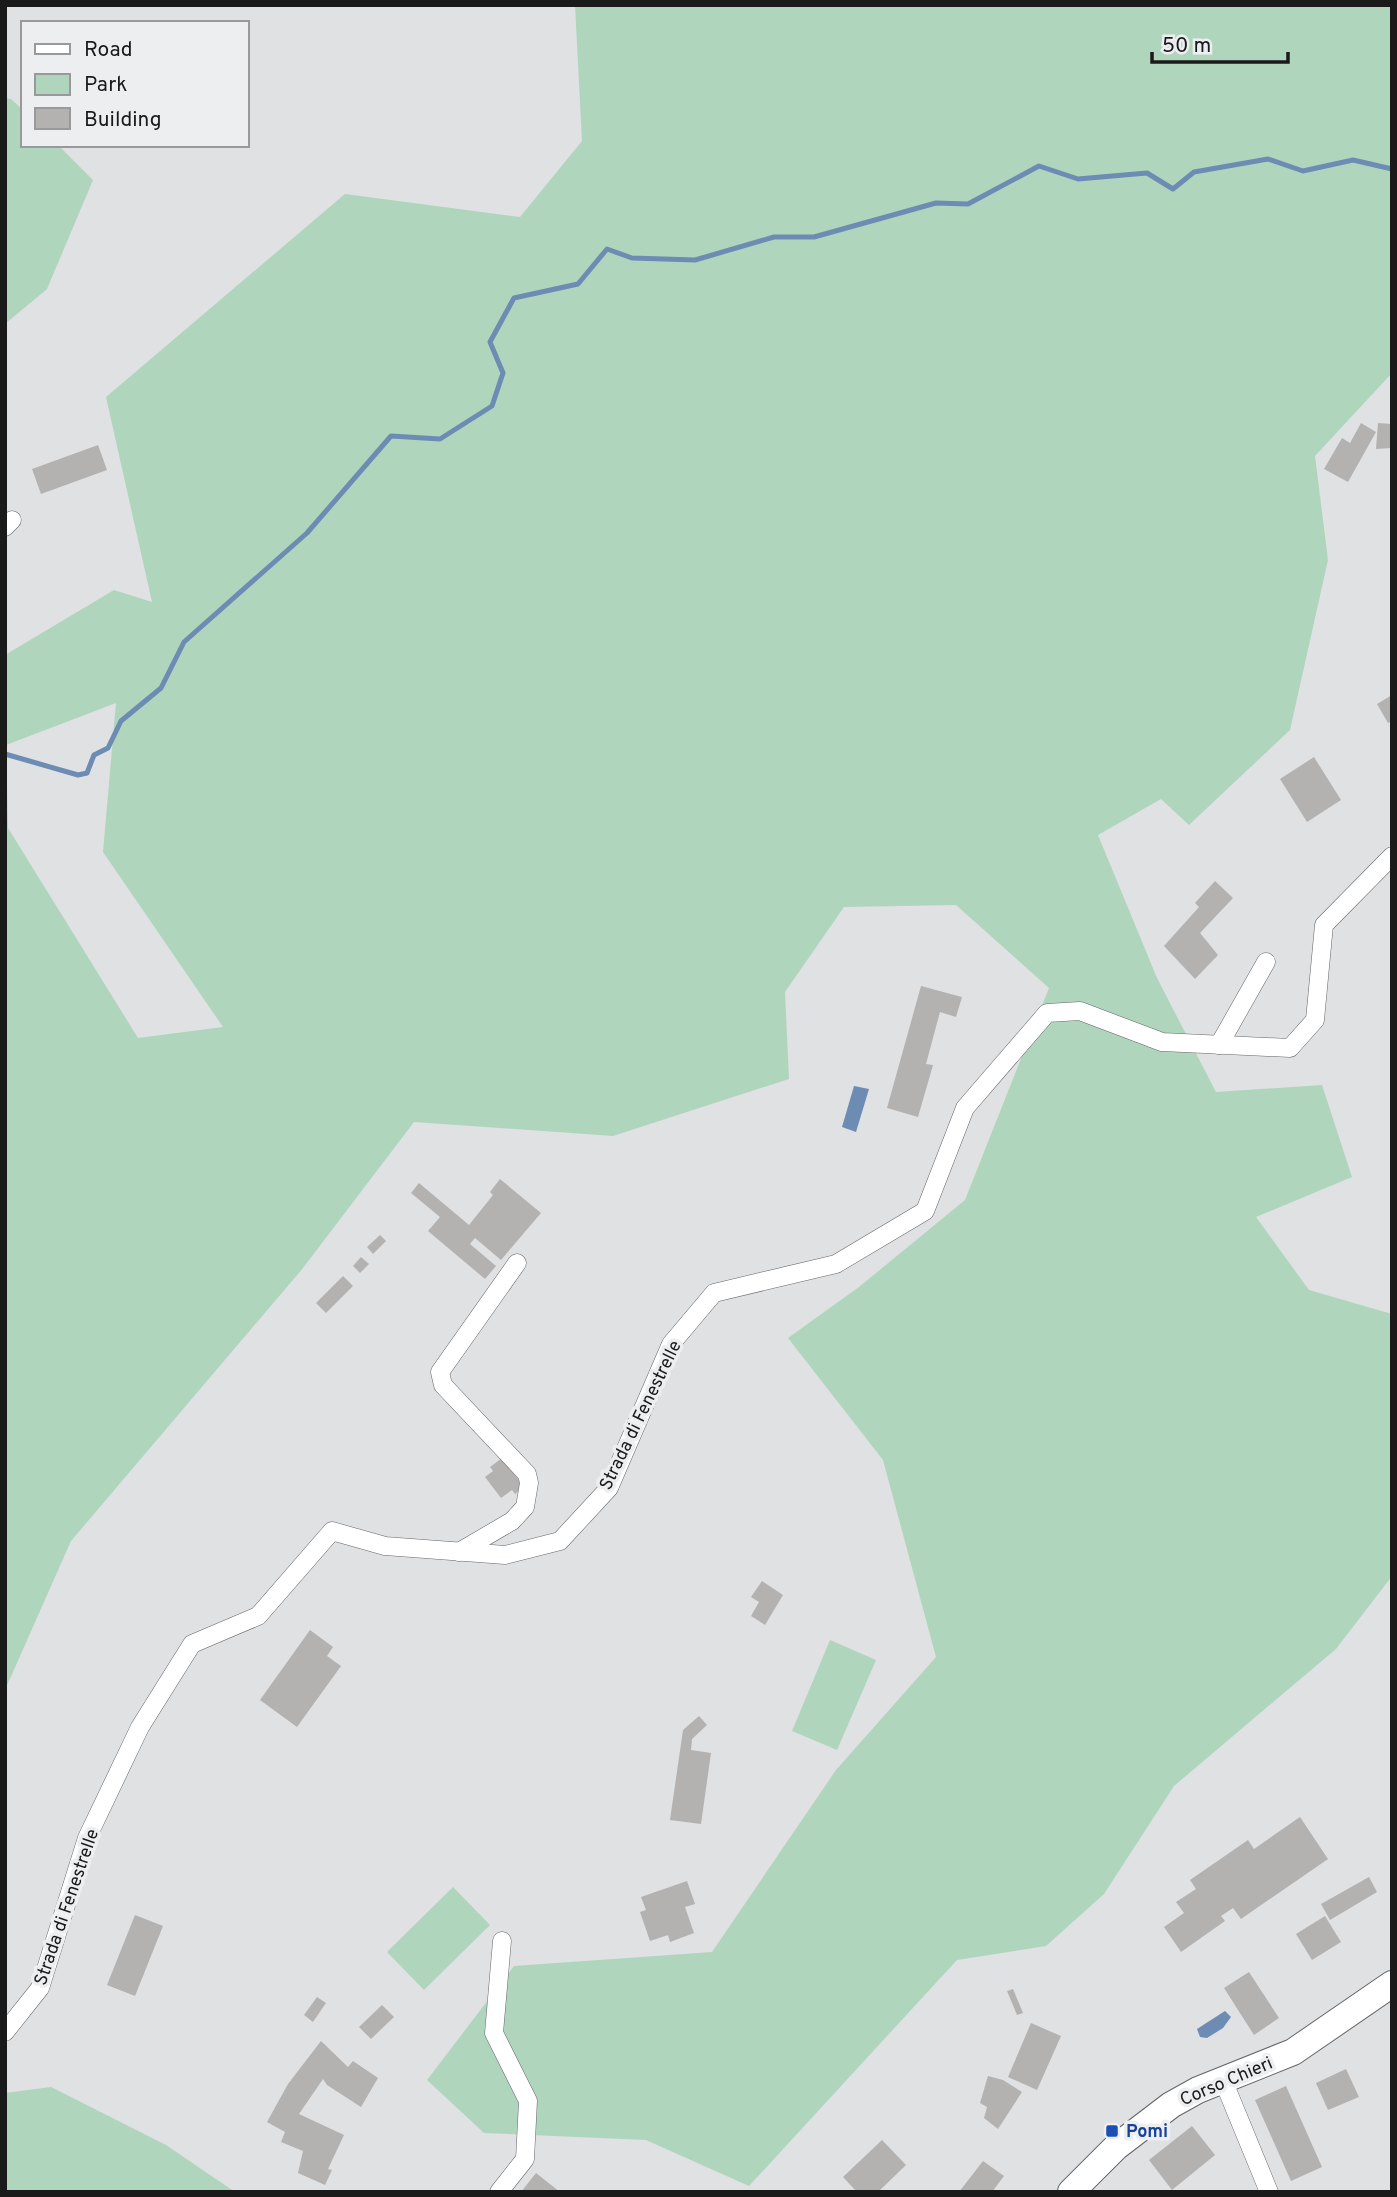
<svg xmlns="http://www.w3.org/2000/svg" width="1397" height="2197" font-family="Overpass,sans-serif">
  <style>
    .green { fill: #b0d5bd; fill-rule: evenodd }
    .water { fill: #6c8cb3 }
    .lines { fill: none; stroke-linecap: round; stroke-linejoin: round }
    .stream { stroke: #6c8cb3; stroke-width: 5 }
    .building { fill: #b4b2b1 }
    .street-casing { stroke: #656668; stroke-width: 19 }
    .secondary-casing { stroke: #656668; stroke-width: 28 }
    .street { stroke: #fff; stroke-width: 18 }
    .secondary { stroke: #fff; stroke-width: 26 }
    .transit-dot { fill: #1a4fb4; stroke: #edeef0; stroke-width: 2.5 }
    .labels { text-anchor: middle; stroke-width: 7; stroke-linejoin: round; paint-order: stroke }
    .street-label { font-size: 18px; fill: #1a1a1b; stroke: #edeef0 }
    .transit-label { font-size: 18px; font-weight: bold; fill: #164399; stroke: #edeef0; text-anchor: start }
  </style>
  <rect width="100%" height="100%" fill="#dfe1e3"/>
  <!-- green -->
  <g class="green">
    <path d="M575,5H1392V373L1315,456L1328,560L1290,730L1189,825L1161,799L1098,835L1157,978L1216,1092L1322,1085L1352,1177L1256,1217L1309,1290L1392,1314V1576L1336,1649L1174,1786L1104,1894L1046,1946L957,1960L749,2186L646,2140L484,2133L427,2080L514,1966L712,1952L836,1770L936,1657L883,1460L788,1338L859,1287L965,1200L1049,988L956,905L844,907L785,992L789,1079L613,1136L414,1122L303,1268L71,1541L5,1690V655L114,590L152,602L106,397L345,194L520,217L582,141ZM116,703L103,852L223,1027L138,1038L8,828L6,745Z"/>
    <path d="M5,98L11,99L23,110V145H58L93,180L47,289L5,324Z"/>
    <path d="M830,1640L876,1660L837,1750L792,1731Z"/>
    <path d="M453,1887L490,1925L424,1990L387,1952Z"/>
    <path d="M51,2087L166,2145L235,2192H5V2093Z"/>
  </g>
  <!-- water -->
  <g class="water">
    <path d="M854,1086L869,1089L856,1132L842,1127Z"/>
    <path d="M1225,2011L1231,2017L1223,2028L1207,2038L1200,2037L1197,2029Z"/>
  </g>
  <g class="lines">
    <!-- stream -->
    <path class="stream" d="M5,754L78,775L87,773L94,755L108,748L121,721L161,688L184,642L307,533L391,436L440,439L492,406L503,373L490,342L514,298L578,284L607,249L632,258L695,260L774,237H814L936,203L968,204L1039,166L1078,179L1147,173L1173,189L1194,172L1268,159L1303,171L1353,160L1392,169"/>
  </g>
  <!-- building -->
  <g class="building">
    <path d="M1361,423L1376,432L1348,482L1324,469L1342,438L1350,443Z"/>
    <path d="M1378,423L1392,424V448L1376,449Z"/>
    <path d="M98,445L107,470L41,494L32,469Z"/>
    <path d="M1392,695V721L1388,723L1377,704Z"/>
    <path d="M1314,757L1341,800L1307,822L1280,779Z"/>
    <path d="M1215,881L1233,898L1200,933L1218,955L1195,979L1164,946L1199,907L1195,903Z"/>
    <path d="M921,986L962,997L956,1017L940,1012L926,1064L933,1065L918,1117L887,1108Z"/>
    <path d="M500,1179L541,1213L501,1260L475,1238L470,1244L496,1266L485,1279L428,1231L440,1217L411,1193L419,1183L469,1225L493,1195L490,1192Z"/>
    <path d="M380,1235L386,1241L373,1254L367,1247Z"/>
    <path d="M361,1257L369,1264L360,1273L353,1266Z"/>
    <path d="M343,1276L353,1286L326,1313L316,1303Z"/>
    <path d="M502,1458L524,1487L515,1494L512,1490L501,1498L485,1477L493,1471L490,1467Z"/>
    <path d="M762,1581L783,1595L765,1625L751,1616L759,1602L751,1597Z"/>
    <path d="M310,1630L333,1647L327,1656L341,1666L297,1727L260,1700Z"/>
    <path d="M699,1716L707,1725L692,1739L691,1750L711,1753L701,1824L670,1820L683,1730Z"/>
    <path d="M1300,1817L1328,1859L1241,1919L1233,1908L1221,1916L1225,1921L1181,1952L1164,1927L1184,1913L1176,1902L1196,1889L1190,1880L1248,1840L1254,1849Z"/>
    <path d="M1369,1877L1377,1892L1330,1920L1321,1904Z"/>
    <path d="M687,1881L695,1904L685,1907L694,1933L670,1942L668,1935L650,1941L640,1912L646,1910L641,1897Z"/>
    <path d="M135,1915L163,1926L135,1996L107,1985Z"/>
    <path d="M1325,1916L1341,1942L1312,1960L1296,1934Z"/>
    <path d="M1249,1972L1279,2018L1254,2035L1224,1988Z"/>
    <path d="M1013,1989L1023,2013L1017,2015L1007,1991Z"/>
    <path d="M317,1997L326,2003L313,2022L304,2015Z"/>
    <path d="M382,2005L394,2017L371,2039L359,2027Z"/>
    <path d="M1031,2023L1061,2036L1037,2090L1008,2077Z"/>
    <path d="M321,2041L348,2067L353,2061L378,2078L361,2107L327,2085L323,2079L299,2114L344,2135L328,2169L332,2170L325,2185L298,2173L303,2151L281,2142L285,2132L267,2122L288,2084Z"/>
    <path d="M1346,2069L1359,2097L1328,2110L1316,2083Z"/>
    <path d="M988,2076L1003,2080L1022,2092L998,2129L984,2118L987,2107L980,2103Z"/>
    <path d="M1286,2086L1322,2167L1291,2181L1255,2100Z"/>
    <path d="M1192,2126L1215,2155L1172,2190L1149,2160Z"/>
    <path d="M882,2140L906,2165L878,2192H857L843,2177Z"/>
    <path d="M983,2161L1004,2176L992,2192H959Z"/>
    <path d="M536,2173L560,2192H521Z"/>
  </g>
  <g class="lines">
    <!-- street casing -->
    <g class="street-casing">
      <g id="street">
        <path d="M5,527L12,520"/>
        <path d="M1219,1045L1266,962"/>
        <path d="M459,1552L512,1521L525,1507L529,1483L527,1474L443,1385L440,1372L517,1263"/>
        <path d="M5,2032L40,1988L87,1838L140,1727L192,1644L258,1616L332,1531L385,1546L505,1555L560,1541L609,1488L671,1344L714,1293L836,1264L925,1211L965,1108L1047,1013L1080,1011L1162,1042L1290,1048L1315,1020L1324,925L1392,856"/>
        <path d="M1223,2080L1269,2192"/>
        <path d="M499,2192L525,2159L528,2101L494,2033L502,1941"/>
      </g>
    </g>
    <!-- secondary casing -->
    <g class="secondary-casing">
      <path id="secondary" d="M1071,2192L1116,2147L1171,2105L1198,2090L1293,2052L1392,1984"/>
    </g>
    <!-- street -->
    <use href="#street" class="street"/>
    <!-- secondary -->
    <use href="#secondary" class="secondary"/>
  </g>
  <!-- markers -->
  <rect class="transit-dot" x="1105" y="2124" width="14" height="14" rx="3.5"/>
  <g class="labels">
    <!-- street labels -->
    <g class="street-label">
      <text transform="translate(640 1415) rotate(-64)" y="6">Strada di Fenestrelle</text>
      <text transform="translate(66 1907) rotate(-71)" y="6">Strada di Fenestrelle</text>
      <text transform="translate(1226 2081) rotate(-23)" y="6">Corso Chieri</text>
    </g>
    <!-- transit labels -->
    <g class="transit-label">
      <text x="1126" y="2137">Pomi</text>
    </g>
  </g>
  <!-- border -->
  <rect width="1397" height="2197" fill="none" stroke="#1a1a1b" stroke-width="14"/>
  <!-- legend -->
  <rect x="21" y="21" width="228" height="126" fill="#edeef0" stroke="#99999b" stroke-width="2"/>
  <rect x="35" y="44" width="35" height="10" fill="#ffffff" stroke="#99999b" stroke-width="2"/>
  <text x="84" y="56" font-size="21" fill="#1a1a1b">Road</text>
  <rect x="35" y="74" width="35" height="21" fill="#b0d5bd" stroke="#99999b" stroke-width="2"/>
  <text x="84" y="91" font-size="21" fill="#1a1a1b">Park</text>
  <rect x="35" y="108" width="35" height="21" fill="#b4b2b1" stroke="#99999b" stroke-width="2"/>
  <text x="84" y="126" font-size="21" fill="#1a1a1b">Building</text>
  <!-- scale -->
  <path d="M1152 52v10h136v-10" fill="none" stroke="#1a1a1b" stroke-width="3.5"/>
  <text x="1162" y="52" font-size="21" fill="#1a1a1b" stroke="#edeef0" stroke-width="5" paint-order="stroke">50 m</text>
</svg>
